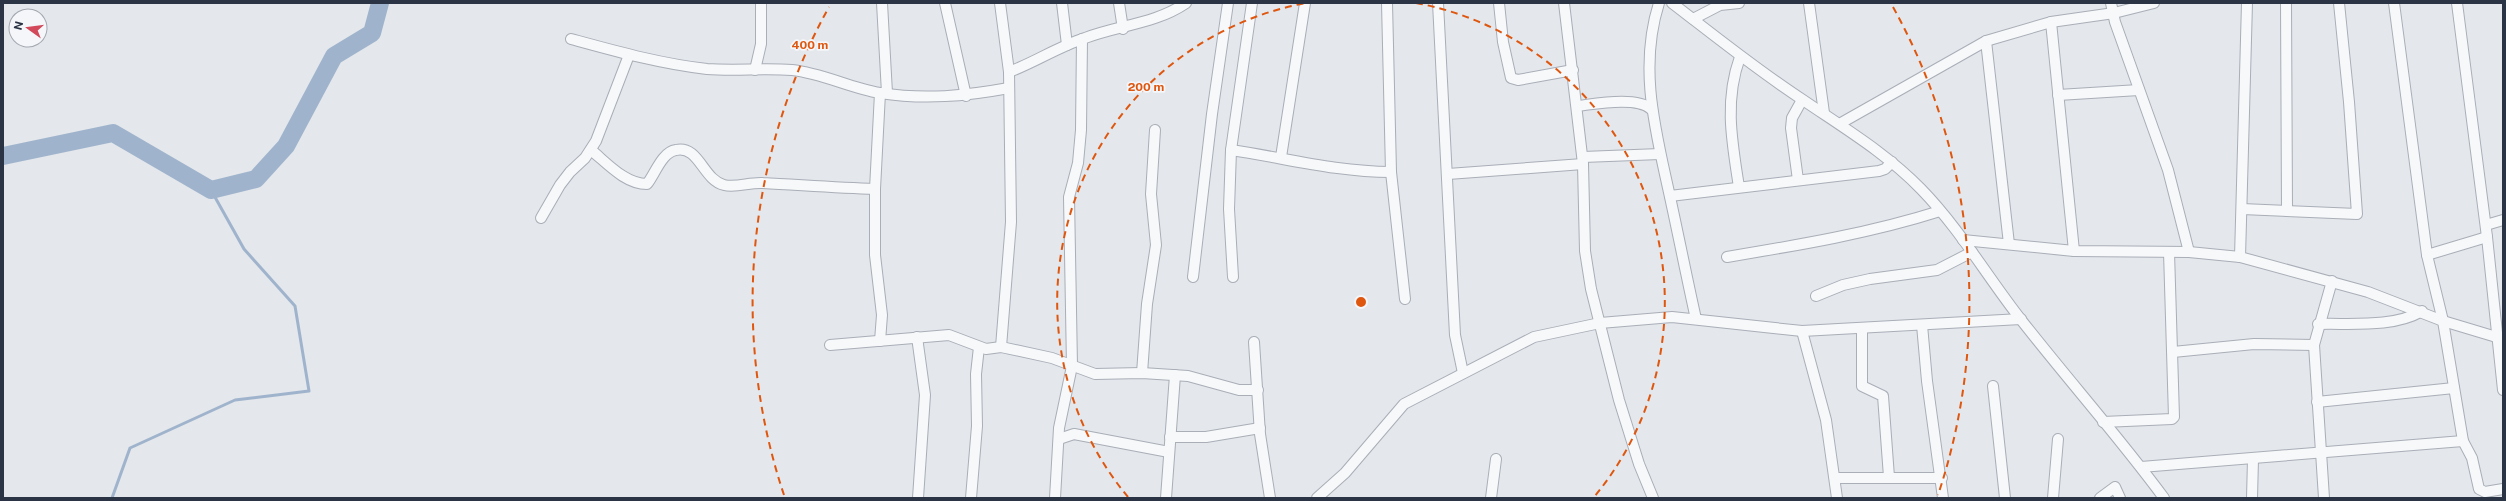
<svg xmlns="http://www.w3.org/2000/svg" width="2506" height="501" font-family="'Public Sans',sans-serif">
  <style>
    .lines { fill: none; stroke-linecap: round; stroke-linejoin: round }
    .stream { stroke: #9fb4cc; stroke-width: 3 }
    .river { stroke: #9fb4cc; stroke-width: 18 }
    .minor-casing { stroke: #a9aeb7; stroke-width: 12 }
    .minor { stroke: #f7f8fa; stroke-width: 10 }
    .ring { fill: none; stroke: #df570f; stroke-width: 2; stroke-dasharray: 7 5 }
    .centre { fill: #df570f; stroke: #f4f6f9; stroke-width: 2 }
    .ring-label { font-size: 12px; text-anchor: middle; font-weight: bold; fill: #df570f; stroke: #f4f6f9; stroke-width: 3.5; stroke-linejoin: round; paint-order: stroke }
  </style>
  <rect width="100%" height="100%" fill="#e4e7ec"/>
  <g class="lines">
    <!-- stream -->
    <path class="stream" d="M112,498L130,448L235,400L309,391L295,306L244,249L211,190"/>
    <!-- river -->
    <path class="river" d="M3,156L113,133L211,190L256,179L286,146L334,56L372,33L380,3"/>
    <!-- minor casing -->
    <g class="minor-casing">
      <g id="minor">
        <path d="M882,3L887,93"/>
        <path d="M945,3L966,96"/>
        <path d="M1000,3L1009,72L1011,222L1001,347"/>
        <path d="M1062,3L1067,45"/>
        <path d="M1119,3L1123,29"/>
        <path d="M1387,3L1391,172L1405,299"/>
        <path d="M1438,3L1455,335L1463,373"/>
        <path d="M1499,3L1503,42L1511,78L1518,80L1573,70"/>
        <path d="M1564,3L1583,164L1585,251L1591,289L1619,400L1639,464L1653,498"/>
        <path d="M1659,3C1638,69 1656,132 1670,197C1679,238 1687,279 1696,319"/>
        <path d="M1672,3C1715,36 1757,70 1803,100C1844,128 1886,153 1921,189C1960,229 1988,278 2022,321C2069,381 2119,437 2164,498"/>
        <path d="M1809,3L1824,113"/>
        <path d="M2111,3L2115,22L2168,170L2189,252"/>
        <path d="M2286,3L2287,211"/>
        <path d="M2394,3L2427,255L2443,321L2463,441L2472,458L2479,489L2485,492L2503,489"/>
        <path d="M2457,3L2487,237L2503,390"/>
        <path d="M1693,19L1720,5L1739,3"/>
        <path d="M2051,22L2074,251"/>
        <path d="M571,39C615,51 661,64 707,69C735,71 764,68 792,70C822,73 850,88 880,93C925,100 965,96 1009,88"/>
        <path d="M1986,41L2009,244"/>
        <path d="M755,70L761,44V3"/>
        <path d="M1009,72C1035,62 1058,47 1085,38C1119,25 1155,24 1186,3"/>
        <path d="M2058,95L2139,90"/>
        <path d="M1577,106C1595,104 1637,96 1651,109"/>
        <path d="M1841,123L1986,41L2051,22L2114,13L2154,3"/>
        <path d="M591,150C607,163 625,184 647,184C655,174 662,152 676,150C699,145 703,180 724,185C736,188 750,182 763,183C801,185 838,188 875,189"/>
        <path d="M1231,150C1285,158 1337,172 1391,172"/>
        <path d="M1281,157L1305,3"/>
        <path d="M1583,157L1660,154"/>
        <path d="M1448,174L1583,164"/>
        <path d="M1798,180L1791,128L1792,118L1802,100"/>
        <path d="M1739,187C1732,142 1724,101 1740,57"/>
        <path d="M1670,196L1879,171L1885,169L1892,162"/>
        <path d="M2242,209L2357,214L2349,102L2339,3"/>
        <path d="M541,218L560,185L570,172L585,158L596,141L629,55"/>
        <path d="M2486,225L2503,220"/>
        <path d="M1963,240L2074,251L2189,252L2240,257L2368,292L2443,321L2503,339"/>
        <path d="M2427,255L2487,237"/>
        <path d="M1727,257C1799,245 1871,233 1940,211"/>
        <path d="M2240,257L2247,3"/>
        <path d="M1193,277L1212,114L1228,3"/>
        <path d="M1233,277L1229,209L1231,150L1252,3"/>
        <path d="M1816,296L1843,285L1870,279L1937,270L1972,252"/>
        <path d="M2318,324C2351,323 2393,328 2422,311"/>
        <path d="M1922,325L1927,381L1943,498"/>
        <path d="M1862,328V386L1883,396L1889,477"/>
        <path d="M1802,331L1826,420L1837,498"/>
        <path d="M917,337L925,395L918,498"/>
        <path d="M880,341L882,315L875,255V189L880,93"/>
        <path d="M1254,342L1260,434L1270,498"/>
        <path d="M830,345L949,335L986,349L1001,347L1052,358L1095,374L1142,373L1188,376L1239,390H1258"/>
        <path d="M2173,352L2254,344L2314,345"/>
        <path d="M1142,373L1147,304L1156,245L1151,194L1155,130"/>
        <path d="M1993,386L2005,498"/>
        <path d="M2317,402L2454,388"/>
        <path d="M2103,422L2172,419L2174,417L2169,252"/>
        <path d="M1170,437H1206L1260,428"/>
        <path d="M1059,439L1074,434L1169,452"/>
        <path d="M2141,467L2463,441"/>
        <path d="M1836,478H1942"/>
        <path d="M971,498L977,426L976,374L979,347"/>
        <path d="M1055,498L1059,428L1072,366L1069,197L1078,163L1081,130L1082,39"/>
        <path d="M1166,498L1175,375"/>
        <path d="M1317,498L1345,473L1404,404L1534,337L1600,323L1672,317L1802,331L2021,319"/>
        <path d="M1491,498L1496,459"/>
        <path d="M2053,498L2058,439"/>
        <path d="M2100,498L2115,487L2120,498"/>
        <path d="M2252,498L2253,459"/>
        <path d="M2324,498L2314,345L2332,281"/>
      </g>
    </g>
    <!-- minor -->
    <use href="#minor" class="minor"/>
  </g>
  <!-- distance rings -->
  <g class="ring">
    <path d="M1128 497A304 304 0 0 1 1306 3M1416 3A304 304 0 0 1 1594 497"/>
    <path d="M784 495A608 608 0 0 1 829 7M1893 7A608 608 0 0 1 1938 495"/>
  </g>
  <circle cx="1361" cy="302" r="6" class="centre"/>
  <g class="ring-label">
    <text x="810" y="49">400 m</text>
    <text x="1146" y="91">200 m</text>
  </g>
  <!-- border -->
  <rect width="2506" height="501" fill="none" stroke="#2b3445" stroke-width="8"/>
  <!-- north arrow -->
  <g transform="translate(28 28) rotate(284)"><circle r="19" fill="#f4f6f9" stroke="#a4a8b1"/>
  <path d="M0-3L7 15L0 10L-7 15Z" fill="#d1495b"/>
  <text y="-6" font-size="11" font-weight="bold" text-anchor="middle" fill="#2b3445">N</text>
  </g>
</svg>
